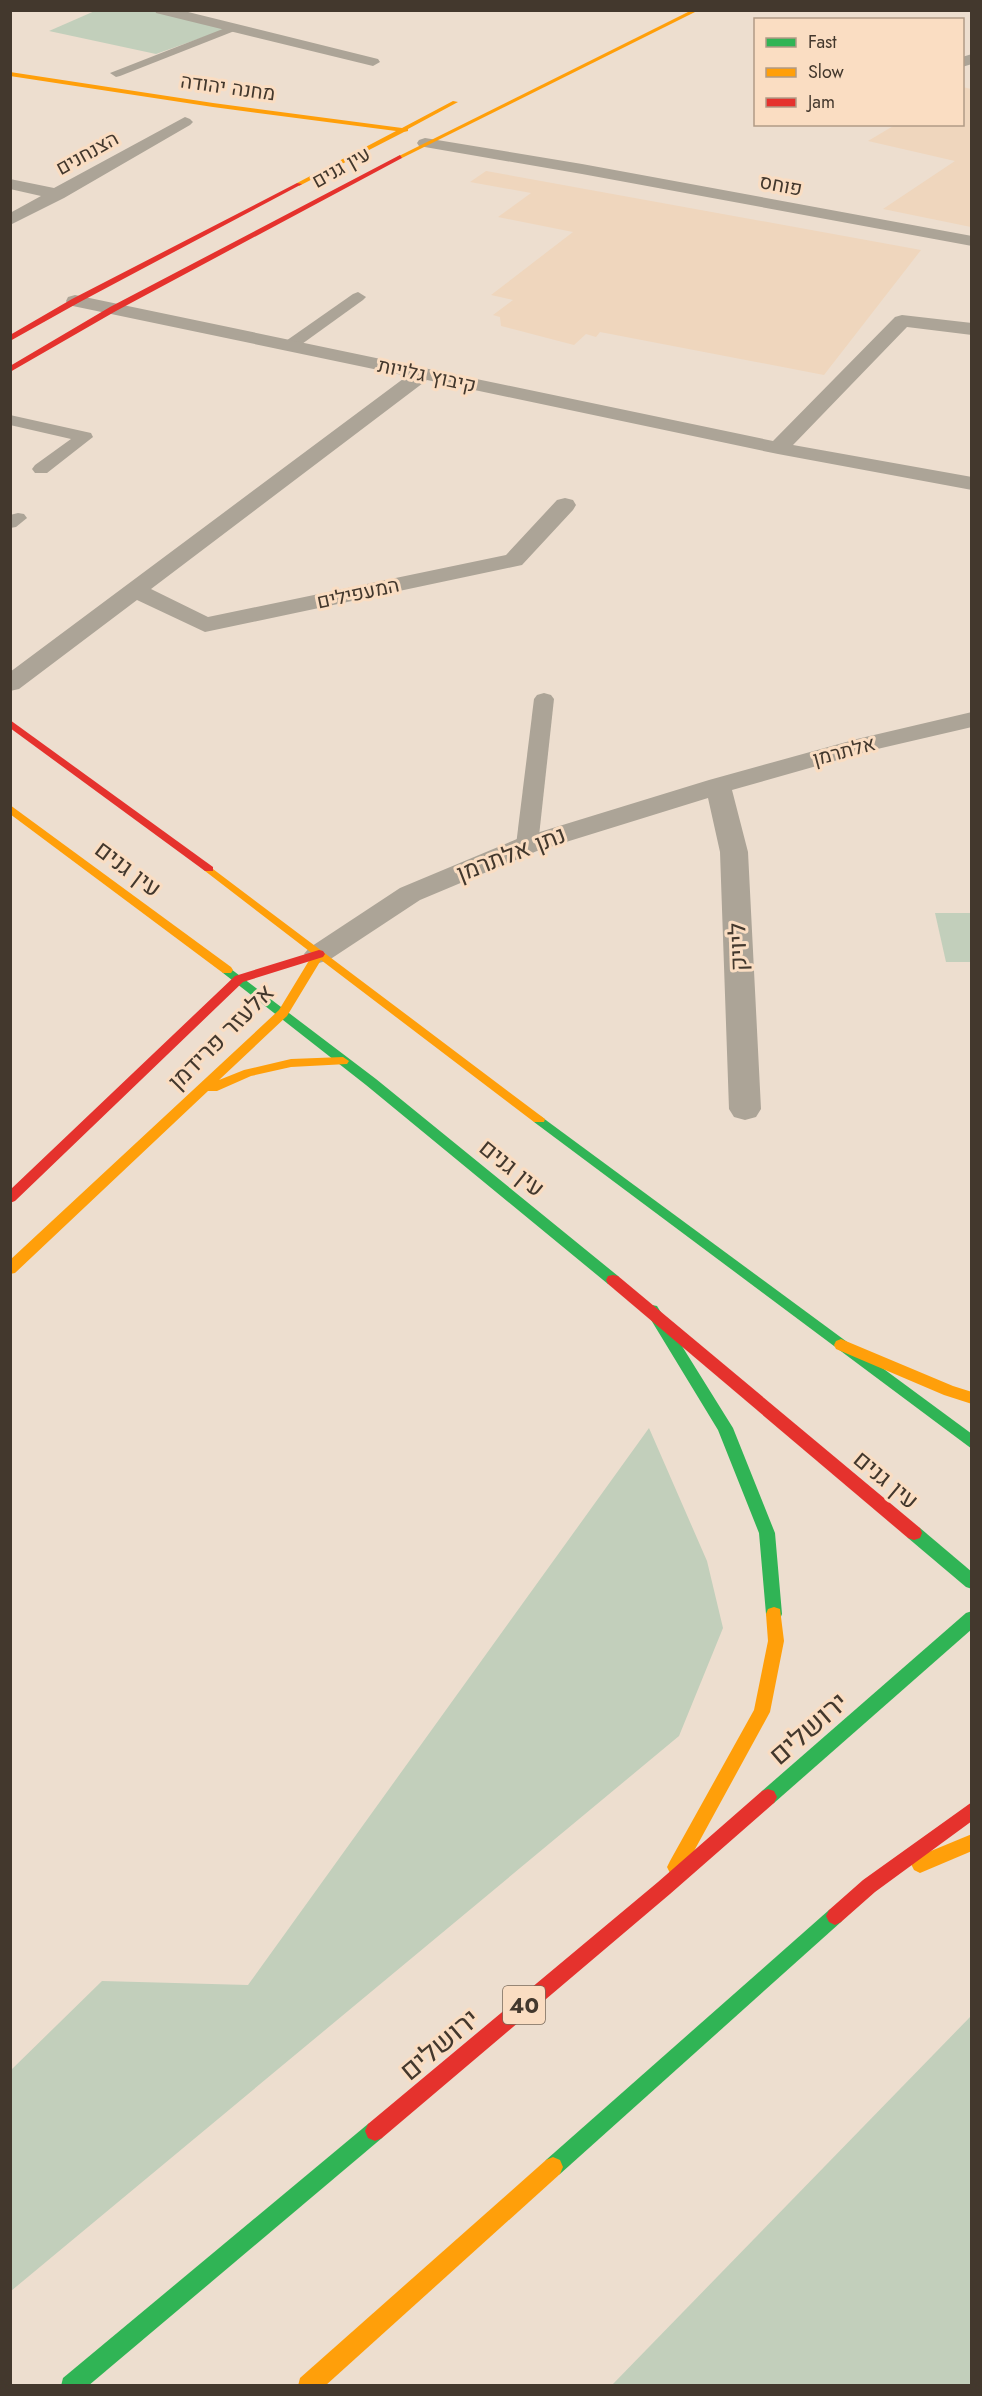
<svg xmlns="http://www.w3.org/2000/svg" width="982" height="2396" font-family="Jost,Heebo,sans-serif">
  <style>
    .built { fill: #efd6bd }
    .green { fill: #c2cfbb }
    .lines { fill: none; stroke-linecap: round; stroke-linejoin: round }
    .lane { fill: #aca497; fill-rule: evenodd }
    .street { fill: #aca497; fill-rule: evenodd }
    .fast { fill: #30b455; fill-rule: evenodd }
    .slow { fill: #ff9f0a; fill-rule: evenodd }
    .jam { fill: #e5322d; fill-rule: evenodd }
    .labels { text-anchor: middle; stroke-width: 6; stroke-linejoin: round; paint-order: stroke }
    .far-street-label { font-size: 20px; fill: #43382d; stroke: #faddc2 }
    .shield { fill: #faddc2; stroke: #7a6a5a; stroke-width: 1.5 }
    .shield-label { font-size: 22px; font-weight: bold; fill: #43382d }
    .street-label { font-size: 24px; fill: #43382d; stroke: #faddc2 }
    .near-street-label { font-size: 28px; fill: #43382d; stroke: #faddc2 }
  </style>
  <rect width="100%" height="100%" fill="#eddecf"/>
  <!-- built -->
  <g class="built">
    <path d="M963,87L971,89V227L883,209L955,161L868,141L895,125L962,124Z"/>
    <path d="M486,171L921,250L824,375L600,332L596,337L586,334L574,345L501,326L500,317L493,315L513,300L491,295L573,232L498,217L531,193L470,182Z"/>
  </g>
  <!-- green -->
  <g class="green">
    <path d="M97,10L155,11L229,28L156,54L49,31Z"/>
    <path d="M935,913H971V962H946Z"/>
    <path d="M649,1428L707,1561L723,1628L679,1736L11,2291V2070L102,1981L248,1985Z"/>
    <path d="M971,2016V2385H612Z"/>
  </g>
  <g class="lines">
    <!-- lane -->
    <g class="lane">
      <path d="M233,25L237,26V30L120,76L116,77L110,73Z"/>
      <path d="M358,292L366,297L363,300L295,349H283L281,346L283,343L353,294Z"/>
      <path d="M10,415L91,433L93,437L47,473H35L32,469L35,465L71,439L10,425Z"/>
      <path d="M18,513L24,514L27,518L16,527L10,528V515Z"/>
      <path d="M544,693L551,695L554,699L538,845L535,850L527,852L519,850L516,845L534,699L537,695Z"/>
    </g>
    <!-- street -->
    <g class="street">
      <path d="M155,10H180L378,59L380,62L373,66L156,13Z"/>
      <path d="M972,54V64L962,67V57Z"/>
      <path d="M185,117L190,119L193,122L190,125L64,198L10,225V213L41,196L10,189V179L54,188Z"/>
      <path d="M425,138L582,164L972,236V246L582,174L419,146L417,143L419,140Z"/>
      <path d="M75,295L773,441L895,317L902,315L972,323V335L907,327L793,445L972,477V490L778,454L427,380L151,589L208,617L506,555L557,500L565,498L573,500L576,505L573,510L522,565L205,632L137,600L19,689L10,691V672L407,376L68,305L66,301L68,297Z"/>
      <path d="M972,712V727L873,750L732,790L748,852L761,1109L756,1117L745,1120L734,1117L729,1109L720,852L708,798L537,851L420,900L329,960L319,963L309,960L304,954L309,948L400,888L517,839L709,780L857,739Z"/>
    </g>
    <!-- fast -->
    <g class="fast">
      <path d="M227,966L376,1079L618,1276L620,1280L618,1284H608L366,1085L223,973L221,970L223,967Z"/>
      <path d="M539,1115L972,1434V1449L534,1122L533,1119L534,1116Z"/>
      <path d="M652,1305L657,1306L733,1428L775,1533L782,1614L780,1619L774,1621L768,1619L766,1614L759,1533L718,1430L645,1310L647,1306Z"/>
      <path d="M914,1526L920,1528L972,1572V1589L966,1587L908,1538L906,1533L908,1528Z"/>
      <path d="M972,1611V1629L774,1803L768,1805L762,1803L759,1797L762,1791L966,1613Z"/>
      <path d="M835,1907L841,1910L844,1916L841,1922L560,2174L553,2177L546,2174L543,2167L546,2160L829,1910Z"/>
      <path d="M375,2121L382,2124L385,2131L382,2138L88,2386H61L63,2378L368,2124Z"/>
    </g>
    <!-- slow -->
    <g class="slow">
      <path d="M692,10H699L402,158L397,157Z"/>
      <path d="M10,72L213,103L402,128L453,101L458,102L408,129V131L404,132L299,186L297,183L396,131L213,107L10,76Z"/>
      <path d="M10,805L231,967L233,970L231,973H223L10,814Z"/>
      <path d="M209,866L545,1119L544,1122H534L321,960L287,1016L219,1080L244,1070L291,1059L343,1057L349,1061L347,1064L291,1067L251,1076L217,1091H208L15,1273L10,1274V1260L279,1010L313,954L205,871L203,869Z"/>
      <path d="M841,1339L953,1386L972,1392V1404L944,1395L836,1349L834,1345L836,1341Z"/>
      <path d="M774,1607L780,1609L784,1641L770,1712L682,1873L676,1876L670,1873L667,1867L670,1861L754,1710L768,1641L766,1614L768,1609Z"/>
      <path d="M972,1834V1851L920,1873L914,1870L911,1864L914,1858Z"/>
      <path d="M553,2157L560,2160L563,2167L560,2174L325,2386H298L300,2378L546,2160Z"/>
    </g>
    <!-- jam -->
    <g class="jam">
      <path d="M400,155L402,158L116,311L10,372V366L110,307Z"/>
      <path d="M297,183L302,184L78,303L10,341V335L72,299Z"/>
      <path d="M10,720L213,867V871H205L10,728Z"/>
      <path d="M319,950L323,951L325,954L323,957L243,982L15,1201L10,1203V1190L235,976Z"/>
      <path d="M613,1275L618,1276L920,1528L922,1533L920,1538L914,1540L908,1538L608,1284L606,1280L608,1276Z"/>
      <path d="M768,1789L774,1791L777,1797L774,1803L670,1894L382,2138L375,2141L368,2138L365,2131L368,2124L658,1882L762,1791Z"/>
      <path d="M972,1802V1821L875,1892L841,1922L835,1925L829,1922L826,1916L829,1910L863,1880Z"/>
    </g>
  </g>
  <g class="labels">
    <!-- far-street labels -->
    <g class="far-street-label">
      <text transform="translate(228 87) rotate(8)" y="7">מחנה יהודה</text>
      <text transform="translate(87 153) rotate(-29)" y="7">הצנחנים</text>
      <text transform="translate(341 167) rotate(-29)" y="7">עין גנים</text>
      <text transform="translate(781 185) rotate(11)" y="7">פוחס</text>
      <text transform="translate(427 375) rotate(12)" y="7">קיבוץ גלויות</text>
      <text transform="translate(358 593) rotate(-12)" y="7">המעפילים</text>
      <text transform="translate(844 751) rotate(-15)" y="7">אלתרמן</text>
    </g>
    <!-- shield labels -->
    <rect class="shield" x="503" y="1986" width="42" height="38" rx="4.5"/>
    <g class="shield-label">
      <text x="524" y="2013">40</text>
    </g>
    <!-- street labels -->
    <g class="street-label">
      <text transform="translate(511 854) rotate(-21)" y="8">נתן אלתרמן</text>
      <text transform="translate(128 869) rotate(37)" y="8">עין גנים</text>
      <text transform="translate(738 947) rotate(-92)" y="8">ליויק</text>
      <text transform="translate(221 1037) rotate(-45)" y="8">אלעזר פרידמן</text>
      <text transform="translate(512 1168) rotate(39)" y="8">עין גנים</text>
      <text transform="translate(886 1480) rotate(40)" y="8">עין גנים</text>
    </g>
    <!-- near-street labels -->
    <g class="near-street-label">
      <text transform="translate(808 1728) rotate(-41)" y="10">ירושלים</text>
      <text transform="translate(439 2044) rotate(-40)" y="10">ירושלים</text>
    </g>
  </g>
  <!-- border -->
  <rect width="982" height="2396" fill="none" stroke="#43382d" stroke-width="24"/>
  <!-- legend -->
  <rect x="754" y="18" width="210" height="108" fill="#faddc2" stroke="#b19b86" stroke-width="1.5"/>
  <rect x="766" y="38" width="30" height="9" fill="#30b455" stroke="#b19b86" stroke-width="1.5"/>
  <text x="808" y="48" font-size="18" fill="#43382d">Fast</text>
  <rect x="766" y="68" width="30" height="9" fill="#ff9f0a" stroke="#b19b86" stroke-width="1.5"/>
  <text x="808" y="78" font-size="18" fill="#43382d">Slow</text>
  <rect x="766" y="98" width="30" height="9" fill="#e5322d" stroke="#b19b86" stroke-width="1.5"/>
  <text x="808" y="108" font-size="18" fill="#43382d">Jam</text>
</svg>
